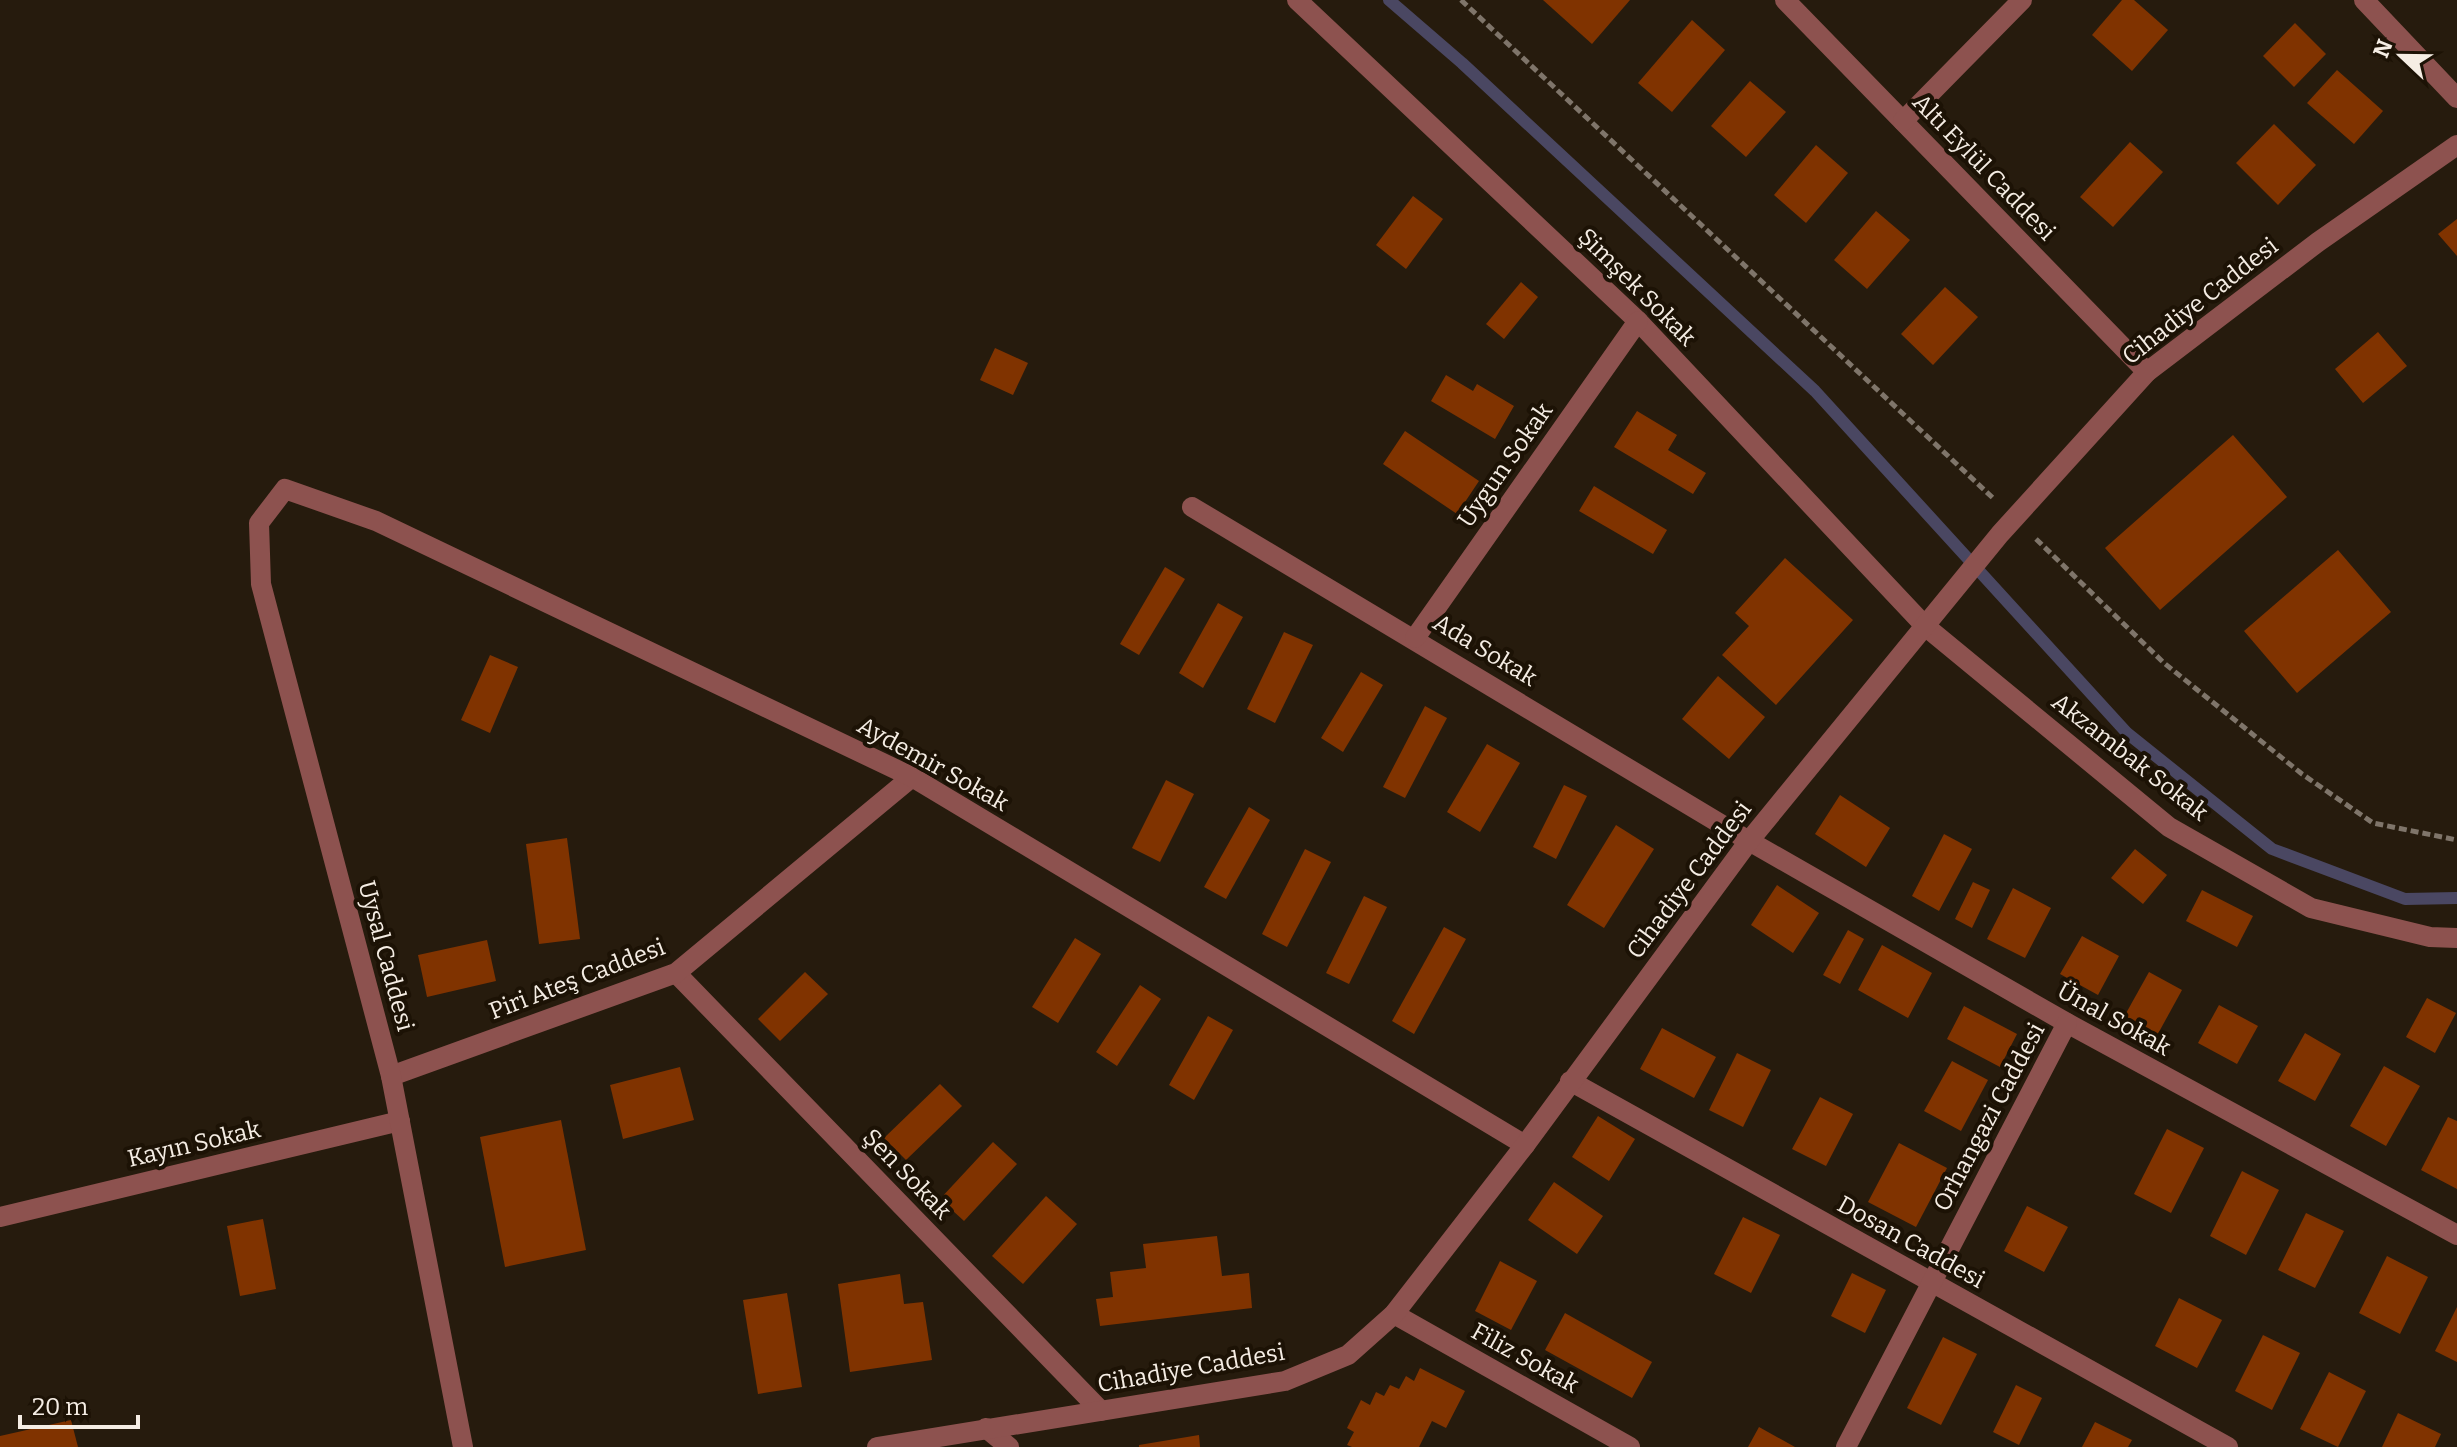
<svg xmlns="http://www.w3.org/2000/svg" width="2457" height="1447" font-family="Bitter,serif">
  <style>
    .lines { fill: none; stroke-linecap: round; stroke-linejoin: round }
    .stream { stroke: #4a4762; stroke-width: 12 }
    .building { fill: #803300 }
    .path { stroke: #7f756a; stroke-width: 5; stroke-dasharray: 8 4; stroke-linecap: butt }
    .minor { stroke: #8d524f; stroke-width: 20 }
    .tertiary { stroke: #8d524f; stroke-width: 20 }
    .labels { text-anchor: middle; stroke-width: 8; stroke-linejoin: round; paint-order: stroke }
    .street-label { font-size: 24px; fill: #f5ede4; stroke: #1c1205 }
  </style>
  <rect width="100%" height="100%" fill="#261b0d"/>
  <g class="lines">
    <!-- stream -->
    <path class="stream" d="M1389,0L1462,63L1815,391L2127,733L2272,849L2405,899L2457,898"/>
  </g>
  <!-- building -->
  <g class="building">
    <path d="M1543,0H1630L1592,44Z"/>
    <path d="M2122,0H2134L2168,30L2132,71L2092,35Z"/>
    <path d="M1692,20L1725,50L1672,112L1638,83Z"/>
    <path d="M2295,23L2326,54L2294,87L2263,56Z"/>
    <path d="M2337,70L2383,111L2354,144L2307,103Z"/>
    <path d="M1750,81L1786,112L1746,157L1711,126Z"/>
    <path d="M2274,124L2316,165L2278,205L2236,163Z"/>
    <path d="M2130,142L2163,172L2113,227L2080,197Z"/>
    <path d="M1816,145L1848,173L1806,223L1774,195Z"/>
    <path d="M1413,196L1443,219L1406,269L1376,245Z"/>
    <path d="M1876,211L1910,240L1867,289L1834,260Z"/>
    <path d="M2457,219V256L2438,234Z"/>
    <path d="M1521,282L1538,297L1504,339L1486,324Z"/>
    <path d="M1945,287L1978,317L1933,365L1901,334Z"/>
    <path d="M2378,332L2407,366L2363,403L2335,369Z"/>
    <path d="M995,348L1028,363L1013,395L980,380Z"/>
    <path d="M1446,375L1473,391L1477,384L1514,406L1495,439L1431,401Z"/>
    <path d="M1637,411L1677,435L1668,450L1706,473L1693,494L1614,447Z"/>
    <path d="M1405,431L1479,481L1457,514L1383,464Z"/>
    <path d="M2233,435L2287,497L2160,610L2105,548Z"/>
    <path d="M1594,486L1667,530L1653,554L1579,511Z"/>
    <path d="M2338,550L2391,612L2297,693L2244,631Z"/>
    <path d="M1785,558L1853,620L1776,705L1722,655L1749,626L1735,613Z"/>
    <path d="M1165,567L1185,579L1139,655L1120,644Z"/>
    <path d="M1218,603L1243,617L1203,688L1179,673Z"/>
    <path d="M1284,632L1313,645L1275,723L1247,709Z"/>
    <path d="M490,655L518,667L490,733L461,720Z"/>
    <path d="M1361,672L1383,685L1343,752L1321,738Z"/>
    <path d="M1718,676L1765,717L1729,759L1682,719Z"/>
    <path d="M1425,706L1447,718L1405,798L1383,787Z"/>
    <path d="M1487,744L1520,763L1480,832L1447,812Z"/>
    <path d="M1166,780L1194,794L1160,862L1132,848Z"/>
    <path d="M1564,785L1587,796L1556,859L1533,847Z"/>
    <path d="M1840,795L1890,828L1866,867L1815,834Z"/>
    <path d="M1249,807L1270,820L1226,899L1204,887Z"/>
    <path d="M1616,825L1654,849L1604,928L1567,905Z"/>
    <path d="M1944,834L1972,849L1939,911L1912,896Z"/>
    <path d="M567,838L580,939L539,944L526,844Z"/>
    <path d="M1305,849L1331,862L1287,947L1262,934Z"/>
    <path d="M2135,849L2167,875L2143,904L2111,878Z"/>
    <path d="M1973,882L1990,890L1972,928L1955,919Z"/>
    <path d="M1777,885L1819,913L1793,953L1751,925Z"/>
    <path d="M2013,888L2051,908L2025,958L1987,939Z"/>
    <path d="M2202,890L2253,916L2237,947L2186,921Z"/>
    <path d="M1364,896L1387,907L1349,984L1326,973Z"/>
    <path d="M1444,927L1466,939L1414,1034L1392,1021Z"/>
    <path d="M1848,930L1864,939L1840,984L1823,975Z"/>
    <path d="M2082,936L2119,956L2098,995L2060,974Z"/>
    <path d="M1075,938L1101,954L1058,1023L1032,1007Z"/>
    <path d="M487,940L496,981L427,997L418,955Z"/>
    <path d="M1882,945L1932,973L1908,1018L1858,990Z"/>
    <path d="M805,972L828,994L780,1041L758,1019Z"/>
    <path d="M2149,972L2182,990L2154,1041L2120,1024Z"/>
    <path d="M1140,985L1161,999L1117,1066L1096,1052Z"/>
    <path d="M2427,998L2456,1013L2435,1053L2406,1037Z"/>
    <path d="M2219,1005L2258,1026L2237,1064L2198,1043Z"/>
    <path d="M1964,1006L2017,1034L2000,1067L1947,1039Z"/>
    <path d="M1208,1016L1233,1030L1194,1100L1169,1085Z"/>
    <path d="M1662,1028L1716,1057L1694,1098L1640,1069Z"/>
    <path d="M2305,1033L2341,1054L2315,1101L2278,1081Z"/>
    <path d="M1737,1053L1771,1070L1743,1127L1709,1110Z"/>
    <path d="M1952,1061L1988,1080L1961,1131L1924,1111Z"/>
    <path d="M2384,1066L2420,1086L2386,1146L2350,1126Z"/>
    <path d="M680,1067L694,1120L623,1139L610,1085Z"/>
    <path d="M940,1084L962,1106L906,1160L884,1138Z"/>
    <path d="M1820,1097L1853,1114L1826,1166L1792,1149Z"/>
    <path d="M1598,1116L1635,1139L1609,1181L1572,1157Z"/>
    <path d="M2448,1117L2457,1121V1189L2421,1170Z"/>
    <path d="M561,1120L586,1250L505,1267L480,1137Z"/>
    <path d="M2167,1129L2204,1148L2171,1213L2134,1194Z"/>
    <path d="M993,1142L1017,1164L964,1221L940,1199Z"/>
    <path d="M1899,1143L1947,1168L1916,1227L1868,1202Z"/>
    <path d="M2242,1171L2279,1190L2246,1255L2210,1236Z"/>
    <path d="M1554,1182L1603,1216L1577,1254L1528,1220Z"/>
    <path d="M1046,1196L1077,1224L1023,1284L992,1256Z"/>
    <path d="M2027,1206L2068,1227L2044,1272L2004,1251Z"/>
    <path d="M2306,1213L2344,1231L2315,1288L2278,1270Z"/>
    <path d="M1743,1217L1780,1235L1751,1293L1714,1274Z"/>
    <path d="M263,1219L276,1289L240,1296L227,1226Z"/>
    <path d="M1217,1236L1222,1276L1249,1273L1252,1308L1100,1326L1096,1299L1113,1297L1110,1272L1146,1268L1143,1244Z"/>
    <path d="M2387,1256L2428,1277L2400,1334L2359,1313Z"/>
    <path d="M1500,1261L1537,1281L1511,1330L1475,1311Z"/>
    <path d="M1852,1273L1886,1290L1865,1333L1831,1316Z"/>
    <path d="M900,1274L904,1304L923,1302L932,1360L850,1372L838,1284Z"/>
    <path d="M787,1293L802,1387L758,1394L743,1300Z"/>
    <path d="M2179,1298L2222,1320L2197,1368L2155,1346Z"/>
    <path d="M2457,1307V1362L2435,1351Z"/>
    <path d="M1565,1313L1652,1362L1632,1398L1545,1350Z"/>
    <path d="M2263,1335L2300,1353L2272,1410L2235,1391Z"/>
    <path d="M1943,1337L1977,1354L1941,1425L1907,1408Z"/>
    <path d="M1420,1368L1465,1391L1446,1428L1432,1421L1419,1447H1352L1347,1445L1354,1432L1347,1428L1361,1400L1370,1405L1376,1392L1384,1396L1390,1385L1399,1389L1406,1376L1414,1381Z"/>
    <path d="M2329,1372L2366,1391L2338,1447L2300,1429Z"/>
    <path d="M2016,1385L2042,1398L2019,1445L1993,1432Z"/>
    <path d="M2398,1413L2441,1434L2435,1447H2382Z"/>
    <path d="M71,1420L78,1447H0V1436Z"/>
    <path d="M2095,1422L2132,1440L2128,1447H2082Z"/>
    <path d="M1759,1427L1795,1447H1748Z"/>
    <path d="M1199,1435L1200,1447H1139V1445Z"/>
  </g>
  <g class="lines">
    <!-- path -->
    <g class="path">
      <path d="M1461,0L1994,499"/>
      <path d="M2036,539L2164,663L2302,774L2373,823L2457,840"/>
    </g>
    <!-- minor -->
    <g class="minor">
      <path d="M1297,0L1638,321L1925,626L2169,827L2311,908L2430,937L2457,938"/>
      <path d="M1785,0L2147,372"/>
      <path d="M2364,0L2457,98"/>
      <path d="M1903,121L2022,0"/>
      <path d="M1192,507L1749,841L2067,1023L2457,1235"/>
      <path d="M1415,638L1638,321"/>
      <path d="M676,973L1101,1411"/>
      <path d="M391,1076L676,973L912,777"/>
      <path d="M1570,1081L2228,1447"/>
      <path d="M0,1217L400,1121"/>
      <path d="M1394,1314L1630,1447"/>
      <path d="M986,1428L1009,1447"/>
      <path d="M463,1447L391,1076L261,584L259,523L285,489L376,521L912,777L1525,1145"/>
      <path d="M1846,1447L2067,1023"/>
    </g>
    <!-- tertiary -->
    <path class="tertiary" d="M877,1447L1285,1381L1348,1355L1394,1314L1525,1145L1749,841L2000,534L2147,372L2318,242L2457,145"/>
  </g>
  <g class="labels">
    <!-- street labels -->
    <g class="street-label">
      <text transform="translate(1984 167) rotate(46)" y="8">Altı Eylül Caddesi</text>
      <text transform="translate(1637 287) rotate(45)" y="8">Şimşek Sokak</text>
      <text transform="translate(2200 301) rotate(-38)" y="8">Cihadiye Caddesi</text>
      <text transform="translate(1505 465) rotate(-55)" y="8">Uygun Sokak</text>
      <text transform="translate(1485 650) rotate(31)" y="8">Ada Sokak</text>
      <text transform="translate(2130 757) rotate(38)" y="8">Akzambak Sokak</text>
      <text transform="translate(933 764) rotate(29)" y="8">Aydemir Sokak</text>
      <text transform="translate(1689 880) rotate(-53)" y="8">Cihadiye Caddesi</text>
      <text transform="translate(386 956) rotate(75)" y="8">Uysal Caddesi</text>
      <text transform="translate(577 979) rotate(-21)" y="8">Piri Ateş Caddesi</text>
      <text transform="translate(2114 1019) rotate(29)" y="8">Ünal Sokak</text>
      <text transform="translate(1989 1117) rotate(-62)" y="8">Orhangazi Caddesi</text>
      <text transform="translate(194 1144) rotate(-13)" y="8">Kayın Sokak</text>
      <text transform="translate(907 1174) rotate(46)" y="8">Şen Sokak</text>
      <text transform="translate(1911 1242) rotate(29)" y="8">Dosan Caddesi</text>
      <text transform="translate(1525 1358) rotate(29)" y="8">Filiz Sokak</text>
      <text transform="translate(1191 1368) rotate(-10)" y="8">Cihadiye Caddesi</text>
    </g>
  </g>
  <!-- north arrow -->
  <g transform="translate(2401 56) rotate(292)" stroke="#1c1205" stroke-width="6" paint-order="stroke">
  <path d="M0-6L14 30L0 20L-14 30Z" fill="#f5ede4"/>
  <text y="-12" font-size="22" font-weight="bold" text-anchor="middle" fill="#f5ede4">N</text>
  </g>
  <!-- scale -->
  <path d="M20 1415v12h118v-12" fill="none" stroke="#f5ede4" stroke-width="4"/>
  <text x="32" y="1415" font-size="24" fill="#f5ede4" stroke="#1c1205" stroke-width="6" paint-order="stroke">20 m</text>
</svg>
